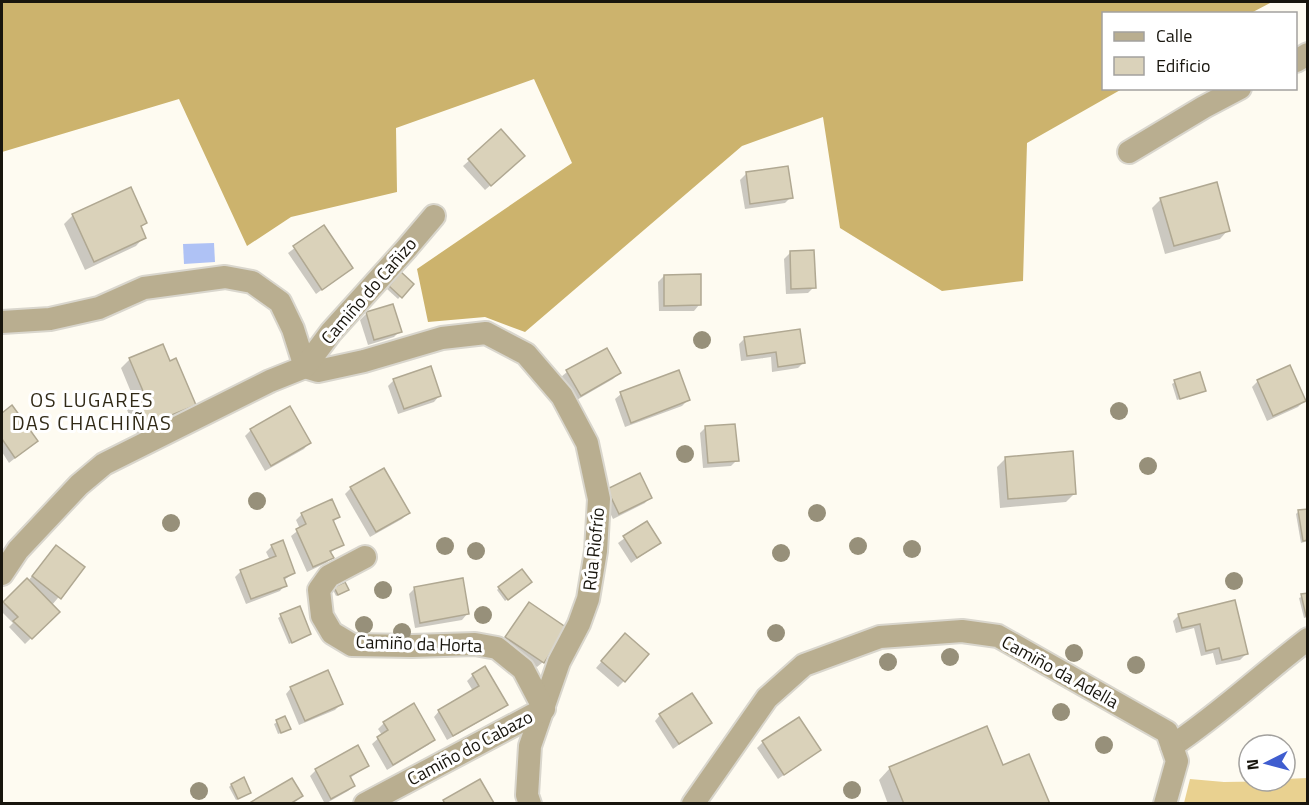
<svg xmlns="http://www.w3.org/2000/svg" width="1309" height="805" font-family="'Titillium Web',sans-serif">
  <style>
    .green { fill: #e9d190 }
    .forest { fill: #ccb36d }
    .water { fill: #afc2f5 }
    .shadow { fill: #0003 }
    .building { fill: #dad2ba; stroke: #b0a892; stroke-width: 1.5 }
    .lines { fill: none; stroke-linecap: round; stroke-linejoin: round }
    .street-casing { stroke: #d9d6cd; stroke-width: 26 }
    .street { stroke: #b9ae90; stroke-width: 22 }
    .tree { fill: #97907a }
    .labels { text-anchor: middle; stroke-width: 6; stroke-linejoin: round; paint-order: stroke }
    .street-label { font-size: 18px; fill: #18150d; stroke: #fff }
    .neighbourhood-label { font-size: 20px; letter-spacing: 1.5px; fill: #312a17; stroke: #fff }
  </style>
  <rect width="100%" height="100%" fill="#fefbf1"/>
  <!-- green -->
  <path class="green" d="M1307,778V803H1184L1190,779L1224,782L1285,781V779Z"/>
  <!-- forest -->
  <path class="forest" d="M2,2H1272L1251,13L1104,14V88L1122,89L1027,143L1023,281L942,291L840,228L823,117L742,146L525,332L485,317L428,322L417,269L572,163L534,79L396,128L397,192L291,217L247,246L179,99L2,152Z"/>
  <!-- water -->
  <path class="water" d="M214,243L215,262L184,264L183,244Z"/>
  <!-- shadow -->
  <g class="shadow">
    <path d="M501,132L517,162L485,190L463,166Z"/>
    <path d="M746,174L791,197L785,203L745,209L740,180Z"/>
    <path d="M1161,199L1228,230L1220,239L1165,254L1152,208Z"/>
    <path d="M73,215L145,223L140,228L144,237L136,246L85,270L64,224Z"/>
    <path d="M323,227L351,268L316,294L288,253Z"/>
    <path d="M790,253L814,287L808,293L786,294L784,259Z"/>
    <path d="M401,274L412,284L398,299L387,289Z"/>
    <path d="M664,276L699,305L694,311H659L658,282Z"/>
    <path d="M392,306L400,331L394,337L368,345L360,320L366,314Z"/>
    <path d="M745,338L803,363L798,368L772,372L771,357L741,361L739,344Z"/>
    <path d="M130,359L169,363L194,405L185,414L137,434L125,405L133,397L121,368Z"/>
    <path d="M567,372L619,373L613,379L575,401L561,377Z"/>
    <path d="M394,380L439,396L434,402L398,414L388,386Z"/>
    <path d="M1258,381L1304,401L1298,407L1267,421L1252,387Z"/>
    <path d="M1175,382L1204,390L1177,400L1172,384Z"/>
    <path d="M621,394L688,400L682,406L625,427L615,399Z"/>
    <path d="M12,407L36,441L9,463L2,452V415Z"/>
    <path d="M706,427L737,460L731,466L703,468L700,433Z"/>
    <path d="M251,430L309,443L304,449L265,471L245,436Z"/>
    <path d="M1006,458L1075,493L1066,502L1000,508L997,467Z"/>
    <path d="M351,488L408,513L402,519L370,537L345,494Z"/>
    <path d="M608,490L650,497L645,503L613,519L602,496Z"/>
    <path d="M1308,510V541L1301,543L1296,514L1298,512Z"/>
    <path d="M302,514L338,517L333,522L342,544L330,553L332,557L326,563L307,572L291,536L300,529L296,520Z"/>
    <path d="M646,523L659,543L631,563L618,543Z"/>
    <path d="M272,546L294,573L284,580L285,585L280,591L246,604L235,577L241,571L270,560L266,552Z"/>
    <path d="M51,553L83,568L52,605L58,612L25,644L9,627L13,623L2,612V605L27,580L28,581Z"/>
    <path d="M527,584L505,601L497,590L499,588Z"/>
    <path d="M335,588L345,592L336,596L333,590Z"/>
    <path d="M415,588L467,614L462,620L415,628L409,594Z"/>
    <path d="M1308,594V617L1304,618L1299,598Z"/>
    <path d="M1234,602L1246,654L1240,660L1216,665L1213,653L1201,656L1194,628L1176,633L1173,621L1179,615Z"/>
    <path d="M529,604L543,662L537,667L501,643Z"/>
    <path d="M281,616L309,634L289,644L278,618Z"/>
    <path d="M619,641L624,681L618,687L596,668Z"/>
    <path d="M473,675L506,704L500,710L447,740L434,717L439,711L473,691L467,681Z"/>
    <path d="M291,688L341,704L335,710L299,725L286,694Z"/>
    <path d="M660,715L710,722L673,749L655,721Z"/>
    <path d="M285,718L286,731L278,734L274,724Z"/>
    <path d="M384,723L434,740L428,745L387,770L372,744L382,735L378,729Z"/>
    <path d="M763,742L819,750L778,779L757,748Z"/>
    <path d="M367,766L350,778L354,786L348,791L325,804L310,776L316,770Z"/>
    <path d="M1002,767L1048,804H888L879,780L890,768Z"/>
    <path d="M231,785L247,795L236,800L229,787Z"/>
  </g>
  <!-- building -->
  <g class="building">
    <path d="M501,129L525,156L491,186L468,159Z"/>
    <path d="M788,166L793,198L750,204L746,172Z"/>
    <path d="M1217,182L1230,231L1174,246L1160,198Z"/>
    <path d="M131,187L147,223L141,226L146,238L94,262L72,214Z"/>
    <path d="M324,225L353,268L322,290L293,246Z"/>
    <path d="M814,250L816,288L791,289L790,251Z"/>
    <path d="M401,272L414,284L402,298L389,286Z"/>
    <path d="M701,274V305L664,306V275Z"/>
    <path d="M393,304L402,332L374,340L366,312Z"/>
    <path d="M800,329L805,363L778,367L776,352L747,356L744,337Z"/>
    <path d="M163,344L170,361L176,358L196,405L145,426L133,395L143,391L129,358Z"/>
    <path d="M607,348L621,373L581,396L566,370Z"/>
    <path d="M1290,365L1306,401L1273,416L1257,380Z"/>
    <path d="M431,366L441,396L404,409L393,379Z"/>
    <path d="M679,370L690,400L631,423L620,392Z"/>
    <path d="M1200,372L1206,391L1180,399L1174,380Z"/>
    <path d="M12,405L38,441L15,458L2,439V413Z"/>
    <path d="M290,406L311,443L271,466L250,429Z"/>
    <path d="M735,424L739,461L708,463L705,426Z"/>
    <path d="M1073,451L1076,494L1008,499L1005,457Z"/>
    <path d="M384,468L410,513L376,532L350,487Z"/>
    <path d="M640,473L652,498L619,514L607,489Z"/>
    <path d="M332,499L340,517L333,520L344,545L330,551L334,558L313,567L296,529L306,524L301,513Z"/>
    <path d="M1308,509V540L1303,541L1298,510Z"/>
    <path d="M647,521L661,543L637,558L623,536Z"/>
    <path d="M283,540L295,573L284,578L287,586L251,599L240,570L276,556L271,545Z"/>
    <path d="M56,545L85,567L61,599L32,576Z"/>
    <path d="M522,569L532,582L508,600L498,587Z"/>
    <path d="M27,578L60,612L32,639L13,621L18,617L3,602Z"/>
    <path d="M463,578L469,614L420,623L414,587Z"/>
    <path d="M345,582L349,590L338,595L334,587Z"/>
    <path d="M1308,593V616H1306L1301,594Z"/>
    <path d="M1235,600L1248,654L1222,660L1219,648L1206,651L1200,624L1182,628L1178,614Z"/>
    <path d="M529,602L567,628L544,663L505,637Z"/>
    <path d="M300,606L311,634L292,643L280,614Z"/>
    <path d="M625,633L649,654L625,682L601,661Z"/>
    <path d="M485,666L508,705L453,736L438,710L479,686L472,674Z"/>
    <path d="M328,670L343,704L305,721L290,687Z"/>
    <path d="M692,693L712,723L679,744L659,714Z"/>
    <path d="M414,703L435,740L393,765L377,737L388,730L383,722Z"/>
    <path d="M285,716L291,729L281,733L276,720Z"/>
    <path d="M799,717L821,750L784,775L762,741Z"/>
    <path d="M987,726L1003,765L1029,754L1050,804H904L889,767Z"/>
    <path d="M358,745L369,766L350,776L355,786L331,799L315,769Z"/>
    <path d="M244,777L251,793L238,799L231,784Z"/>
    <path d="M292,778L303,796L290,804H252L251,802Z"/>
    <path d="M480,779L494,803L445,804L443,800Z"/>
  </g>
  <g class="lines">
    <!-- street casing -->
    <g class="street-casing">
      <g id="street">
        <path d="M1296,61L1308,54"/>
        <path d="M1129,152L1204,107L1240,88"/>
        <path d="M2,322L50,319L99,308L144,288L225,277L252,282L280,302L293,329L305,367"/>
        <path d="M305,367L318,371L364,361L442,338L486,333L526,354L562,396L587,443L599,499L596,551L588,599L579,624L559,662L530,746L527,795L530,804"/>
        <path d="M365,557L329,576L319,590L322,616L332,633L352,645L412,646L475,644L497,648L523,669L544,709L365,804"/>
        <path d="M2,574L18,550L79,485L104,464L270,381L305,367L331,332L406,249L434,216"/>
        <path d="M1172,746C1220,714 1262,674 1308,639"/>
        <path d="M693,804L767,698L804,665L880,637L962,631L998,636L1167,732L1177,761L1165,804"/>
      </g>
    </g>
    <!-- street -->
    <use href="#street" class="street"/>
  </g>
  <!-- trees -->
  <g class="tree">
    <circle cx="702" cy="340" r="9"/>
    <circle cx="1119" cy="411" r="9"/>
    <circle cx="685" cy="454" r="9"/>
    <circle cx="1148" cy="466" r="9"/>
    <circle cx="257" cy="501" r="9"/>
    <circle cx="817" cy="513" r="9"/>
    <circle cx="171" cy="523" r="9"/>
    <circle cx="445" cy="546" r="9"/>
    <circle cx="858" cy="546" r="9"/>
    <circle cx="912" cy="549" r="9"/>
    <circle cx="476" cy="551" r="9"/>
    <circle cx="781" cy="553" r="9"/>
    <circle cx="1234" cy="581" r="9"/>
    <circle cx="383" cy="590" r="9"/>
    <circle cx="483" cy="615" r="9"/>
    <circle cx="364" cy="625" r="9"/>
    <circle cx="402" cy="632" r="9"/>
    <circle cx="776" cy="633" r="9"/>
    <circle cx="1074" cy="653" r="9"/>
    <circle cx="950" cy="657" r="9"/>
    <circle cx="888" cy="662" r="9"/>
    <circle cx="1136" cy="665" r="9"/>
    <circle cx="1061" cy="712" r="9"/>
    <circle cx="1104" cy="745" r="9"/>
    <circle cx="852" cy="790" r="9"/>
    <circle cx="199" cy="791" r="9"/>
  </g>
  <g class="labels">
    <!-- street labels -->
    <g class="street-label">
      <text transform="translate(369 291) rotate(-49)" y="6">Camiño do Cañizo</text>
      <text transform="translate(594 549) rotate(-84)" y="6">Rúa Riofrío</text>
      <text transform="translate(419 644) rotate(2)" y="6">Camiño da Horta</text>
      <text transform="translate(1060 672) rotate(29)" y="6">Camiño da Adella</text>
      <text transform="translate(470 748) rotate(-28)" y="6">Camiño do Cabazo</text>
    </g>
    <!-- neighbourhood labels -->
    <g class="neighbourhood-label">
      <text x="92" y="407">OS LUGARES<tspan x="92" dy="23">DAS CHACHIÑAS</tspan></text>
    </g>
  </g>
  <!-- border -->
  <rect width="1309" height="805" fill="none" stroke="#18150d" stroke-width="6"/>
  <!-- legend -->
  <rect x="1102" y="12" width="195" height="78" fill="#ffffff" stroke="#a3a19e" stroke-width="1.5"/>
  <rect x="1114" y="32" width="30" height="9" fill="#b9ae90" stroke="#a3a19e" stroke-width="1.5"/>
  <text x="1156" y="42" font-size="18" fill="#18150d">Calle</text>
  <rect x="1114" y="57" width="30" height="18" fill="#dad2ba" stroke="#a3a19e" stroke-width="1.5"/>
  <text x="1156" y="72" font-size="18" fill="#18150d">Edificio</text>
  <!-- north arrow -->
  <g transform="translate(1267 763) rotate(264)"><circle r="28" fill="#ffffff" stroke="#a3a19e" stroke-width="1.5"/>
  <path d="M0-4.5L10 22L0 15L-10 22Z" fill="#3f5dcf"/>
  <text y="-9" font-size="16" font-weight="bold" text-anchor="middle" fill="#18150d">N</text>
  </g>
</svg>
